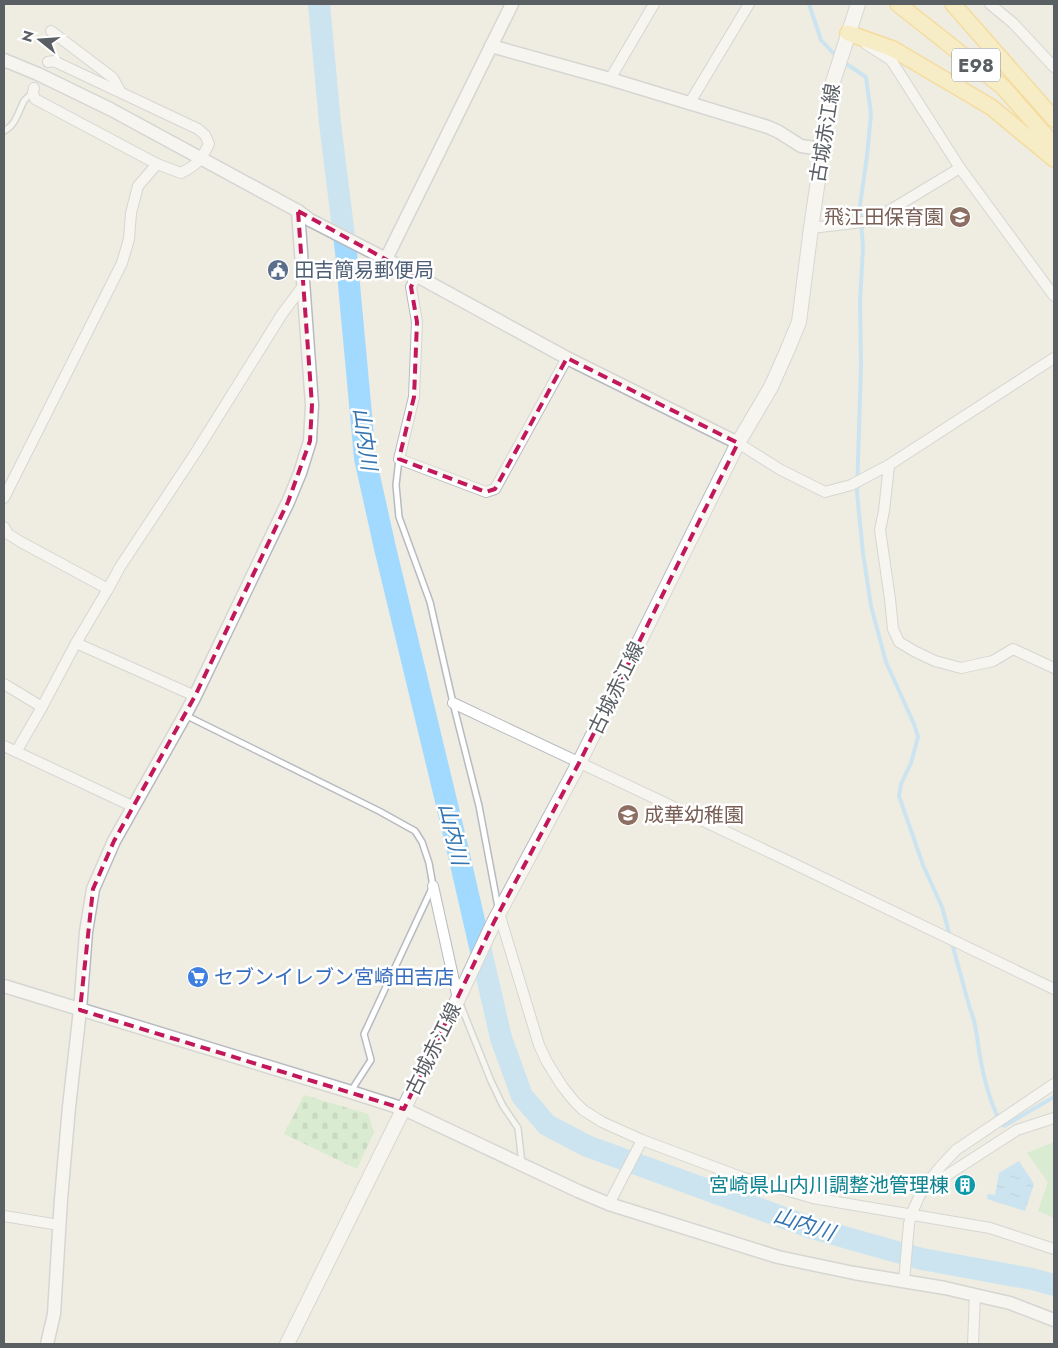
<svg xmlns="http://www.w3.org/2000/svg" width="1058" height="1348" font-family="Jost,'Noto Sans JP',sans-serif">
  <style>
    .green { fill: #bee9bc }
    .cemetery { fill: url(#cemetery-stones) }
    .water { fill: url(#water-ripples) }
    .lines { fill: none; stroke-linecap: round; stroke-linejoin: round }
    .stream { stroke: #a2daff; stroke-width: 4 }
    .river { stroke: #a2daff; stroke-width: 22 }
    .service-casing { stroke: #b7bbc0; stroke-width: 8 }
    .minor-casing { stroke: #b7bbc0; stroke-width: 12 }
    .tertiary-casing { stroke: #b7bbc0; stroke-width: 15 }
    .secondary-casing { stroke: #b8bcc2; stroke-width: 16 }
    .primary-casing { stroke: #fdc64d; stroke-width: 18 }
    .service { stroke: #fff; stroke-width: 5 }
    .minor { stroke: #fff; stroke-width: 10 }
    .tertiary { stroke: #fff; stroke-width: 12 }
    .secondary { stroke: #fff; stroke-width: 14 }
    .primary { stroke: #ffeea7; stroke-width: 15 }
    .marked { fill: none; stroke: #c2185b; stroke-width: 4; stroke-dasharray: 10 6; stroke-linejoin: round }
    .labels { text-anchor: middle; stroke-width: 5; stroke-linejoin: round; paint-order: stroke }
    .shield { fill: #fff; stroke: #8c8f92; stroke-width: 1 }
    .shield-label { font-size: 19px; font-weight: bold; fill: #5a5f64 }
    .street-label { font-size: 20px; fill: #5a5f64; stroke: #fff }
    .education-label { font-size: 20px; fill: #785e54; stroke: #fff; text-anchor: end }
    .service-label { font-size: 20px; fill: #4e5e75; stroke: #fff; text-anchor: start }
    .shop-label { font-size: 20px; fill: #366cbe; stroke: #fff; text-anchor: start }
    .culture-label { font-size: 20px; fill: #0d838f; stroke: #fff; text-anchor: end }
    .water-label { font-size: 21px; font-style: italic; fill: #3475b1; stroke: #fff }
  </style>
  <defs>
    <pattern id="cemetery-stones" width="16" height="16" patternUnits="userSpaceOnUse" patternTransform="scale(1.25)"><rect width="16" height="16" fill="#bee9bc"/><path d="M2 7V4a2 2 0 0 1 4 0v3zM10 15v-3a2 2 0 0 1 4 0v3z" fill="#9dc09c"/></pattern>
    <pattern id="water-ripples" width="26" height="14" patternUnits="userSpaceOnUse" patternTransform="scale(1.25)"><rect width="26" height="14" fill="#a2daff"/><path d="M2 4q2-2 4 0t4 0M15 11q2-2 4 0t4 0" fill="none" stroke="#87b4d2"/></pattern>
  </defs>
  <rect width="100%" height="100%" fill="#efece2"/>
  <!-- green -->
  <path class="green" d="M1054,1142V1218L1038,1211L1048,1182L1027,1153Z"/>
  <!-- cemetery -->
  <path class="cemetery" d="M304,1095L368,1114L374,1132L357,1169L284,1134Z"/>
  <!-- water -->
  <path class="water" d="M1019,1161L1034,1184L1025,1211L987,1199L988,1194L995,1195L999,1173Z"/>
  <g class="lines">
    <!-- stream -->
    <g class="stream">
      <path d="M809,4L821,40L837,57"/>
      <path d="M842,61L866,77L871,114L867,156L860,205L863,248L860,301L861,366L857,493L863,553L871,606L886,662L914,724L918,737L911,763L901,784L899,796L923,865L942,907L970,1009C976,1022 977,1037 979,1051C983,1075 990,1104 1002,1125L1004,1126L1054,1097"/>
    </g>
    <!-- river -->
    <path class="river" d="M319,4L330,123L346,252L365,458L385,548L455,838L501,1038L522,1096L547,1125L587,1146L812,1228L922,1259L1032,1279L1054,1285"/>
    <!-- service casing -->
    <g class="service-casing">
      <g id="service">
        <path d="M4,131C16,125 18,112 24,101C26,98 30,95 33,93"/>
        <path d="M399,459L396,485L399,517L430,602L453,703L479,806L498,907"/>
        <path d="M185,715L379,811L415,831L422,842L429,863L433,886L364,1034L371,1060L351,1091"/>
        <path d="M459,1001L491,1081L503,1106L518,1128L522,1164"/>
      </g>
    </g>
    <!-- minor casing -->
    <g class="minor-casing">
      <g id="minor">
        <path d="M990,4L1013,23L1054,67"/>
        <path d="M51,31L113,78L120,91"/>
        <path d="M866,44L891,60L960,168L1054,296"/>
        <path d="M610,79L654,4"/>
        <path d="M34,88L33,93L35,99L157,164L181,173C197,165 201,160 209,144L205,135L198,129L58,63L54,61L48,62"/>
        <path d="M689,104L749,4"/>
        <path d="M811,228L872,221L960,168"/>
        <path d="M416,276L411,287L417,322L414,397L399,459L486,492L495,489L567,358"/>
        <path d="M738,443L781,470L825,492L851,485L889,465L1054,358"/>
        <path d="M889,465L884,511L880,530L890,599L893,629L899,642L914,651L935,661L961,668L993,661L1013,649L1054,668"/>
        <path d="M4,498L122,263L129,239L131,213L138,186L157,164"/>
        <path d="M4,527L8,534L21,542L108,589"/>
        <path d="M76,643L195,696"/>
        <path d="M4,684L42,707"/>
        <path d="M453,703L786,860L1054,989"/>
        <path d="M4,746L134,807"/>
        <path d="M16,752L42,707L76,643L108,589L120,567L196,452L282,314L303,286"/>
        <path d="M433,886L458,999"/>
        <path d="M499,913L539,1045L547,1062L562,1086L574,1101L583,1110L602,1122L642,1140L741,1177L813,1198L990,1228L1054,1249"/>
        <path d="M930,1179L935,1183L1017,1130L1054,1118"/>
        <path d="M609,1204L642,1140"/>
        <path d="M4,1216L59,1225"/>
        <path d="M904,1281L909,1224L911,1215L923,1188L941,1166L956,1150L1054,1084"/>
        <path d="M973,1344L975,1295"/>
      </g>
    </g>
    <!-- tertiary casing -->
    <g class="tertiary-casing">
      <g id="tertiary">
        <path d="M491,46L610,79L768,127L779,132L801,146L822,149"/>
        <path d="M4,60L38,74L110,109L298,211L310,220L386,259L567,358L738,443"/>
        <path d="M386,259L512,4"/>
        <path d="M4,986L351,1092L404,1109L578,1191L609,1204L778,1257L854,1273L945,1288L975,1295L1010,1303L1054,1320"/>
        <path d="M47,1344L54,1314L61,1199L69,1107L80,1010L86,932L93,889L114,841L185,715L195,696L288,502L300,473L310,441L312,405L298,211"/>
      </g>
    </g>
    <!-- secondary casing -->
    <g class="secondary-casing">
      <path id="secondary" d="M287,1344L458,999L494,922L579,763L738,443L771,387L787,351L799,322L811,228L832,85L858,4"/>
    </g>
    <!-- primary casing -->
    <g class="primary-casing">
      <g id="primary">
        <path d="M898,4L1003,87L1054,145"/>
        <path d="M953,4L1054,119"/>
        <path d="M848,33L893,49L991,107L1054,159"/>
      </g>
    </g>
    <!-- service -->
    <use href="#service" class="service"/>
    <!-- minor -->
    <use href="#minor" class="minor"/>
    <!-- tertiary -->
    <use href="#tertiary" class="tertiary"/>
    <!-- secondary -->
    <use href="#secondary" class="secondary"/>
    <!-- primary -->
    <use href="#primary" class="primary"/>
  </g>
  <!-- marked area -->
  <path d="M0 0H1058V1348H0ZM298,211L416,276L411,287L417,322L414,397L399,459L486,492L495,489L567,358L738,443L579,763L494,922L404,1109L80,1010L93,889L114,841L195,696L288,502L310,441L312,405Z" fill="#efece2" fill-opacity=".55" fill-rule="evenodd"/>
  <path class="marked" d="M298,211L416,276L411,287L417,322L414,397L399,459L486,492L495,489L567,358L738,443L579,763L494,922L404,1109L80,1010L93,889L114,841L195,696L288,502L310,441L312,405Z"/>
  <!-- icons -->
  <defs>
    <g id="school-disc" transform="scale(1.125)"><circle r="9.5" fill="#8d6e63" stroke="#fff"/><path d="M0-5L7-2L0 1L-7-2ZM-4 1L0 2.5L4 1V4Q0 6-4 4Z" fill="#fff"/></g>
    <g id="civic-disc" transform="scale(1.125)"><circle r="9.5" fill="#5c6f8a" stroke="#fff"/><path d="M-.6-6.5H3V-4.5H.6V-3L4-1V1h2V6H-6V1h2V-1L-.6-3ZM-1.2 2.5V6h2.4V2.5Z" fill="#fff"/></g>
    <g id="supermarket-disc" transform="scale(1.125)"><circle r="9.5" fill="#3f7fe0" stroke="#fff"/><path d="M-6-5.5h2.5l.6 2H6L4.5 2H-2.5L-4.4-4H-6ZM-1.5 3.2a1.3 1.3 0 1 0 .1 0ZM3 3.2a1.3 1.3 0 1 0 .1 0Z" fill="#fff"/></g>
    <g id="building-disc" transform="scale(1.125)"><circle r="9.5" fill="#0f9aa8" stroke="#fff"/><path d="M-4-6H4V6H1V3H-1V6H-4ZM-2.5-4.3h1.7v1.8h-1.7ZM.8-4.3h1.7v1.8H.8ZM-2.5-1h1.7V.8h-1.7ZM.8-1h1.7V.8H.8Z" fill="#fff"/></g>
  </defs>
  <g fill-rule="evenodd">
    <use href="#school-disc" x="960" y="217"/>
    <use href="#civic-disc" x="278" y="270"/>
    <use href="#school-disc" x="628" y="815"/>
    <use href="#supermarket-disc" x="198" y="977"/>
    <use href="#building-disc" x="965" y="1185"/>
  </g>
  <g class="labels">
    <!-- shield labels -->
    <rect class="shield" x="952" y="48.5" width="48" height="33" rx="4"/>
    <g class="shield-label">
      <text x="976" y="72">E98</text>
    </g>
    <!-- street labels -->
    <g class="street-label">
      <text transform="translate(825 133) rotate(-81)" y="7">古城赤江線</text>
      <text transform="translate(616 688) rotate(-64)" y="7">古城赤江線</text>
      <text transform="translate(433 1049) rotate(-64)" y="7">古城赤江線</text>
    </g>
    <!-- education labels -->
    <g class="education-label">
      <text x="944" y="224">飛江田保育園</text>
      <text x="644" y="822" text-anchor="start">成華幼稚園</text>
    </g>
    <!-- service labels -->
    <g class="service-label">
      <text x="294" y="277">田吉簡易郵便局</text>
    </g>
    <!-- shop labels -->
    <g class="shop-label">
      <text x="214" y="984">セブンイレブン宮崎田吉店</text>
    </g>
    <!-- culture labels -->
    <g class="culture-label">
      <text x="949" y="1192">宮崎県山内川調整池管理棟</text>
    </g>
    <!-- water labels -->
    <g class="water-label">
      <text transform="translate(365 439) rotate(82)" y="7">山内川</text>
      <text transform="translate(453 834) rotate(77)" y="7">山内川</text>
      <text transform="translate(804 1224) rotate(18)" y="7">山内川</text>
    </g>
  </g>
  <!-- border -->
  <rect width="1058" height="1348" fill="none" stroke="#5a5f64" stroke-width="10"/>
  <!-- north arrow -->
  <g transform="translate(40 40) rotate(287)" stroke="#ffffff" stroke-width="4" paint-order="stroke">
  <path d="M0-4L9 19L0 12L-9 19Z" fill="#5a5f64"/>
  <text y="-8" font-size="14" font-weight="bold" text-anchor="middle" fill="#5a5f64">N</text>
  </g>
</svg>
